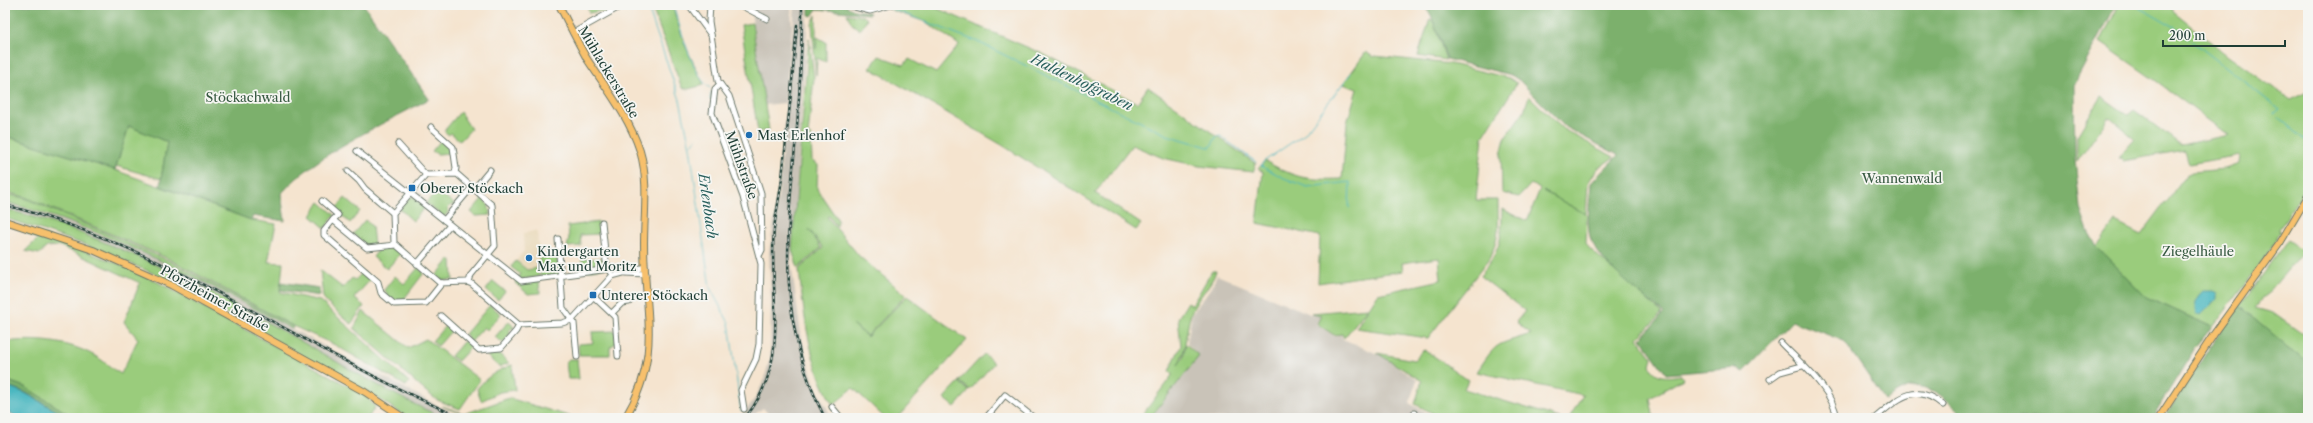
<svg xmlns="http://www.w3.org/2000/svg" width="2313" height="423" font-family="'Libre Caslon Text',serif">
  <style>
    .built { fill: #e9d9ba }
    .industrial { fill: #c9c3b8 }
    .green { fill: #9acc7c; stroke: #5c8458 }
    .forest { fill: #7bb06c; stroke: #4d7650 }
    .water { fill: #47b6bf; stroke: #337a7a }
    .lines { fill: none; stroke-linecap: round; stroke-linejoin: round }
    .stream { stroke: #47b6bf; stroke-width: 1 }
    .minor-tunnel { stroke: #cac3b0; stroke-width: 5; stroke-dasharray: 5 2.5; stroke-linecap: butt }
    .minor-casing { stroke: #6a776a; stroke-width: 7 }
    .major-casing { stroke: #6a776a; stroke-width: 8 }
    .minor { stroke: #fff; stroke-width: 5 }
    .major { stroke: #f7c06c; stroke-width: 6 }
    .rail-casing { stroke: #1f3d34; stroke-width: 2.5 }
    .rail { stroke: #f6f6f2; stroke-width: 1; stroke-dasharray: 3; stroke-linecap: butt }
    .poi-dot { fill: #1f6fb2; stroke: #f6f6f2; stroke-width: 1.5 }
    .labels { text-anchor: middle; stroke-width: 3.5; stroke-linejoin: round; paint-order: stroke }
    .street-label { font-size: 13px; fill: #1f3d34; stroke: #f6f6f2 }
    .park-label { font-size: 13px; fill: #385a42; stroke: #f6f6f2 }
    .poi-label { font-size: 13px; fill: #1f3d34; stroke: #f6f6f2; text-anchor: start }
    .water-label { font-size: 14px; font-style: italic; fill: #2b615e; stroke: #f6f6f2 }
  </style>
  <rect width="100%" height="100%" fill="#f6f6f2"/>
  <filter id="ink" filterUnits="userSpaceOnUse"><feTurbulence type="fractalNoise" baseFrequency=".025" numOctaves="2"/><feDisplacementMap in="SourceGraphic" scale="8" xChannelSelector="R" yChannelSelector="G"/><feConvolveMatrix kernelMatrix="1 2 1 2 8 2 1 2 1" color-interpolation-filters="sRGB"/></filter>
  <filter id="wash" filterUnits="userSpaceOnUse"><feTurbulence type="fractalNoise" baseFrequency=".012" numOctaves="4" result="noise"/><feDisplacementMap in="SourceGraphic" scale="16" xChannelSelector="R" yChannelSelector="G"/><feGaussianBlur stdDeviation="0.9" result="paint"/><feColorMatrix in="noise" values="0 0 0 0 0 0 0 0 0 0 0 0 0 0 0 0 0 1.4 0 .05"/><feComposite in="paint" operator="in"/></filter>
  <g filter="url(#wash)">
    <rect width="100%" height="100%" fill="#f5e4cf"/>
    <!-- built -->
    <path class="built" d="M537,230L540,268L528,270L516,261L524,251L523,234Z"/>
    <!-- industrial -->
    <g class="industrial">
      <path d="M737,5H791L792,26L785,103L765,105L751,12Z"/>
      <path d="M795,5H807V27L791,263L801,335L808,363L817,390L832,418H772L763,408L750,418H741L755,398L764,380L770,358L771,302L769,252L778,196Z"/>
      <path d="M5,202L67,222L159,259L452,413L475,418H444L436,415L391,393L197,286L111,245L65,228L5,209Z"/>
      <path d="M1217,275L1310,314L1320,316L1316,324L1334,336L1341,335L1343,339L1380,355L1417,380L1409,403L1437,418H1151L1199,356L1187,343L1192,314L1212,286Z"/>
    </g>
    <!-- green -->
    <g class="green">
      <path d="M587,5H618L604,13L600,11L589,13Z"/>
      <path d="M651,5H672L685,45L704,85L688,89L682,88Z"/>
      <path d="M893,5H929L1043,54L1137,103L1148,87L1256,164L1253,172L1199,166L1163,158L1132,145L1095,193L1141,224L1136,230L1002,145L870,68L879,56L904,65L909,59L936,73L959,45L926,22L891,10L889,8Z"/>
      <path d="M2119,5H2176L2172,11L2228,56L2291,100L2308,92V185L2279,229L2281,232L2257,269L2212,327L2146,297L2097,247L2115,222L2141,235L2186,175L2192,172L2225,169L2239,164L2240,155L2189,164L2185,150L2123,161L2121,158H2118L2135,139L2109,117L2077,162V136L2101,96L2128,115L2134,110L2181,145L2228,135L2159,83L2100,42Z"/>
      <path d="M847,14L863,16L867,19L860,30L852,24Z"/>
      <path d="M816,15V49L817,37L826,42V62L817,58L816,75L812,24Z"/>
      <path d="M1430,19L1433,21L1446,60L1418,56Z"/>
      <path d="M752,23L769,130L758,132L741,25Z"/>
      <path d="M809,38L814,78L808,135L811,136L812,161L818,165L817,189L838,220L837,227L829,216L827,217L860,257L906,295L867,336L853,324L867,337L907,296L967,340L897,418H885L853,388L833,405C809,364 804,316 799,269L823,248L809,229L821,248L798,268L792,250Z"/>
      <path d="M1366,52L1373,57L1374,56L1451,64L1509,78L1517,83L1483,137L1476,200H1498C1498,227 1501,234 1489,259L1428,338L1356,328L1378,294L1441,280L1439,258L1402,263L1403,271L1318,283L1320,236L1257,223L1263,172L1258,169L1265,161C1298,179 1305,180 1342,179L1347,123L1357,89L1343,84Z"/>
      <path d="M1529,96L1563,129L1614,157L1597,169L1588,183L1586,214L1543,191L1587,215L1586,243L1589,248L1662,313L1638,338L1652,357L1650,366C1657,379 1668,377 1681,375L1683,379L1650,398L1653,415L1658,418H1569L1583,395L1477,372C1498,340 1495,346 1531,334L1516,322L1525,311L1480,276C1500,250 1502,242 1502,209L1527,221L1540,189L1531,184L1519,197L1502,193L1501,155L1505,138L1524,111Z"/>
      <path d="M460,112L471,129L460,141L451,133L449,135L444,131Z"/>
      <path d="M129,126L167,142L161,179L116,166Z"/>
      <path d="M5,136L115,170L251,220L276,224L268,262L283,263L280,292L320,301L409,382L406,386L335,345L293,326L167,258L25,197L5,192Z"/>
      <path d="M442,139L451,147L453,153L437,154L432,151Z"/>
      <path d="M437,190L455,205H451L447,209L449,211L444,217L426,203Z"/>
      <path d="M5,194L25,198L167,260L293,327L292,329C200,279 107,229 5,202Z"/>
      <path d="M411,196L425,207L413,221L400,209Z"/>
      <path d="M345,198L360,211L350,223L335,210Z"/>
      <path d="M482,199L488,204L491,215L476,216L471,212Z"/>
      <path d="M320,202L335,215L325,228L311,216Z"/>
      <path d="M5,209C109,236 204,287 297,339C345,366 393,396 444,418H408L370,393L155,274L86,245L5,218Z"/>
      <path d="M365,220L372,226L374,246L366,245L353,234Z"/>
      <path d="M599,222L600,234L580,235L581,246L567,247L569,238L568,226Z"/>
      <path d="M36,232L119,264L152,279L354,389L367,397L375,407L368,418H326L316,413L310,418H75L25,387L5,380V342C35,338 69,341 95,356C105,361 111,369 121,374L138,339L124,322L140,283L60,246L47,247L39,254L25,251L38,239L26,233Z"/>
      <path d="M2288,240L2304,251L2255,308L2273,313L2308,338V364L2240,306Z"/>
      <path d="M394,248L401,253L387,269L373,257L379,249Z"/>
      <path d="M557,256L559,275L541,277L539,258Z"/>
      <path d="M602,258L605,268L583,271L582,259Z"/>
      <path d="M449,260H452L453,280H442L436,276Z"/>
      <path d="M516,261L527,270L538,268L539,277L522,279L518,277L520,274L511,267Z"/>
      <path d="M418,268L424,273L400,304L393,302L395,300L392,297L390,299L386,295L387,293L384,290L395,276L404,284Z"/>
      <path d="M320,270L343,288L352,278L355,280L363,272L371,279L354,298L364,306L351,324L326,302L323,297Z"/>
      <path d="M1212,271H1216C1211,287 1196,298 1191,314C1185,331 1187,349 1178,365L1183,358L1186,344L1199,356L1150,418H1140L1173,374L1169,371L1181,346L1178,318L1188,302L1192,305Z"/>
      <path d="M517,280L539,281L540,293L528,294L515,283Z"/>
      <path d="M493,281L505,291L498,300L486,290Z"/>
      <path d="M490,305L501,314L487,330L484,327L471,342L466,338L468,336L465,334Z"/>
      <path d="M1368,308L1344,338L1342,334L1334,335L1317,324L1321,315L1311,313Z"/>
      <path d="M363,311L408,348L426,339L480,380L460,409L437,400L424,390L354,328Z"/>
      <path d="M509,321L515,329L512,328L509,331L511,333L503,343L495,337Z"/>
      <path d="M448,323L454,328L438,346L432,341Z"/>
      <path d="M615,331L616,343L610,347V355H579L578,344L593,343L592,332Z"/>
      <path d="M464,341L471,347L458,361L451,356Z"/>
      <path d="M1425,350L1468,380L1464,389L1560,418H1442L1415,404L1422,381L1377,353L1414,360L1422,351Z"/>
      <path d="M496,351L509,363L499,367L487,356Z"/>
      <path d="M984,354L994,363L970,390L959,381Z"/>
      <path d="M569,359H577L579,379H568L566,362Z"/>
      <path d="M512,365L515,390L500,392L481,401L477,389C486,377 498,370 512,365Z"/>
      <path d="M959,382L969,391L955,407L944,398Z"/>
      <path d="M509,398L575,418C533,418 476,423 442,406L462,413H467Z"/>
    </g>
    <!-- forest -->
    <g class="forest">
      <path d="M5,5H364L429,99C380,126 318,152 281,194L285,221L253,216L251,220L160,186L167,142L129,126L115,170L5,136Z"/>
      <path d="M809,5H845L854,10L869,12L870,14L817,9L812,16L809,15Z"/>
      <path d="M1423,5H2116L2074,85L2075,160L2080,208L2088,231L2097,247L2146,297L2212,327L2195,348L2152,418H1966C1951,404 1933,383 1910,387C1902,389 1892,396 1885,400L1844,341L1792,321L1743,372L1737,368L1666,374L1641,338L1664,313C1644,296 1592,259 1589,232C1587,216 1590,199 1591,183L1618,155L1565,127L1519,80L1511,75L1447,59L1431,15Z"/>
      <path d="M281,282L319,288V296L280,290Z"/>
      <path d="M2240,306L2308,364V418H2164L2220,332Z"/>
      <path d="M5,380L25,387L75,418H69L25,392L5,385Z"/>
    </g>
    <!-- water -->
    <g class="water">
      <path d="M2204,291H2213L2217,293V299L2201,315L2196,314C2193,305 2197,297 2204,291Z"/>
      <path d="M5,385L25,393L69,418H20L5,411Z"/>
    </g>
    <g class="lines">
      <!-- stream -->
      <g class="stream">
        <path d="M647,5L680,100L690,147L710,288L729,323L741,411"/>
        <path d="M673,5C680,25 693,78 710,88"/>
        <path d="M2137,5L2173,26L2280,110L2275,114"/>
        <path d="M892,9L978,42L1167,135L1208,147H1211L1216,137L1220,136L1256,162"/>
        <path d="M710,100L711,92"/>
        <path d="M2279,118L2308,142"/>
        <path d="M690,147L696,139"/>
        <path d="M1349,208L1350,182L1307,187L1284,178L1261,166L1263,162L1304,134L1351,73"/>
      </g>
    </g>
  </g>
  <g filter="url(#ink)">
    <g class="lines">
      <!-- minor-tunnel -->
      <path class="minor-tunnel" d="M744,409L747,418"/>
      <!-- minor casing -->
      <g class="minor-casing">
        <g id="minor">
          <path d="M689,5L711,35"/>
          <path d="M710,5L709,21L718,81L729,96L761,193L762,250L760,254"/>
          <path d="M740,5L767,19"/>
          <path d="M847,5L870,11L891,5"/>
          <path d="M573,33L623,5"/>
          <path d="M720,84L715,89L712,113L743,197L761,264L759,344L756,359L741,390L744,409"/>
          <path d="M431,127L453,147L456,168L455,173"/>
          <path d="M398,144L426,175"/>
          <path d="M357,151L521,281L609,269"/>
          <path d="M348,171L359,181L365,189L393,213"/>
          <path d="M474,189L490,170"/>
          <path d="M322,201L338,215L333,220"/>
          <path d="M444,220L472,187"/>
          <path d="M602,222L606,261L611,272"/>
          <path d="M558,239L563,308L574,323L577,357"/>
          <path d="M396,245L367,248L333,220L324,231V235L378,282L381,293L394,304L426,303L442,283"/>
          <path d="M417,264L450,225"/>
          <path d="M626,273L646,274"/>
          <path d="M469,282L471,275L495,246L492,205L457,174L426,175L393,213L394,243L440,283L467,282L472,284L519,325L562,323L572,320L612,276L645,267"/>
          <path d="M594,297L615,317L618,356"/>
          <path d="M612,313L622,303L629,302"/>
          <path d="M441,316L479,350L501,348L516,331L519,325"/>
          <path d="M1781,343C1801,364 1832,388 1837,418"/>
          <path d="M1770,379L1780,372L1802,366"/>
          <path d="M832,407L841,418"/>
          <path d="M986,418L1005,395L1034,418"/>
          <path d="M1413,418L1414,413"/>
          <path d="M1875,418C1898,399 1914,381 1943,405"/>
        </g>
      </g>
      <!-- major casing -->
      <g class="major-casing">
        <g id="major">
          <path d="M559,5C568,23 577,41 587,59C606,88 629,117 640,151C649,181 644,213 644,244C644,311 663,355 625,418"/>
          <path d="M5,221L93,250L171,285L365,392L404,418"/>
          <path d="M2159,418L2214,334L2280,243L2308,196"/>
        </g>
      </g>
      <!-- minor -->
      <use href="#minor" class="minor"/>
      <!-- major -->
      <use href="#major" class="major"/>
      <!-- rail casing -->
      <g class="rail-casing">
        <g id="rail">
          <path d="M802,5C802,46 800,86 797,127C787,230 775,322 825,418"/>
          <path d="M5,205C170,247 307,352 462,418"/>
          <path d="M745,418C793,360 768,296 774,229C776,212 780,195 782,178C788,127 793,76 797,25"/>
        </g>
      </g>
      <!-- rail -->
      <use href="#rail" class="rail"/>
    </g>
  </g>
  <!-- markers -->
  <g class="poi-dot">
    <circle cx="749" cy="135" r="4"/>
    <rect x="408" y="184" width="8" height="8" rx="2"/>
    <circle cx="529" cy="258" r="4"/>
    <rect x="589" y="291" width="8" height="8" rx="2"/>
  </g>
  <g class="labels">
    <!-- street labels -->
    <g class="street-label">
      <text transform="translate(609 72) rotate(59)" y="5">Mühlackerstraße</text>
      <text transform="translate(742 165) rotate(70)" y="5">Mühlstraße</text>
      <text transform="translate(215 298) rotate(29)" y="5">Pforzheimer Straße</text>
    </g>
    <!-- park labels -->
    <g class="park-label">
      <text x="248" y="102">Stöckachwald</text>
      <text x="1902" y="183">Wannenwald</text>
      <text x="2198" y="256">Ziegelhäule</text>
    </g>
    <!-- poi labels -->
    <g class="poi-label">
      <text x="757" y="140">Mast Erlenhof</text>
      <text x="420" y="193">Oberer Stöckach</text>
      <text x="537" y="256">Kindergarten<tspan x="537" dy="15">Max und Moritz</tspan></text>
      <text x="601" y="300">Unterer Stöckach</text>
    </g>
    <!-- water labels -->
    <g class="water-label">
      <text transform="translate(1082 82) rotate(26)" y="5">Haldenhofgraben</text>
      <text transform="translate(708 206) rotate(82)" y="5">Erlenbach</text>
    </g>
  </g>
  <!-- margin -->
  <rect width="2313" height="423" fill="none" stroke="#f6f6f2" stroke-width="20"/>
  <!-- scale -->
  <path d="M2163 40v6h122v-6" fill="none" stroke="#1f3d34" stroke-width="2"/>
  <text x="2169" y="40" font-size="12" fill="#1f3d34" stroke="#f6f6f2" stroke-width="3" paint-order="stroke">200 m</text>
</svg>
